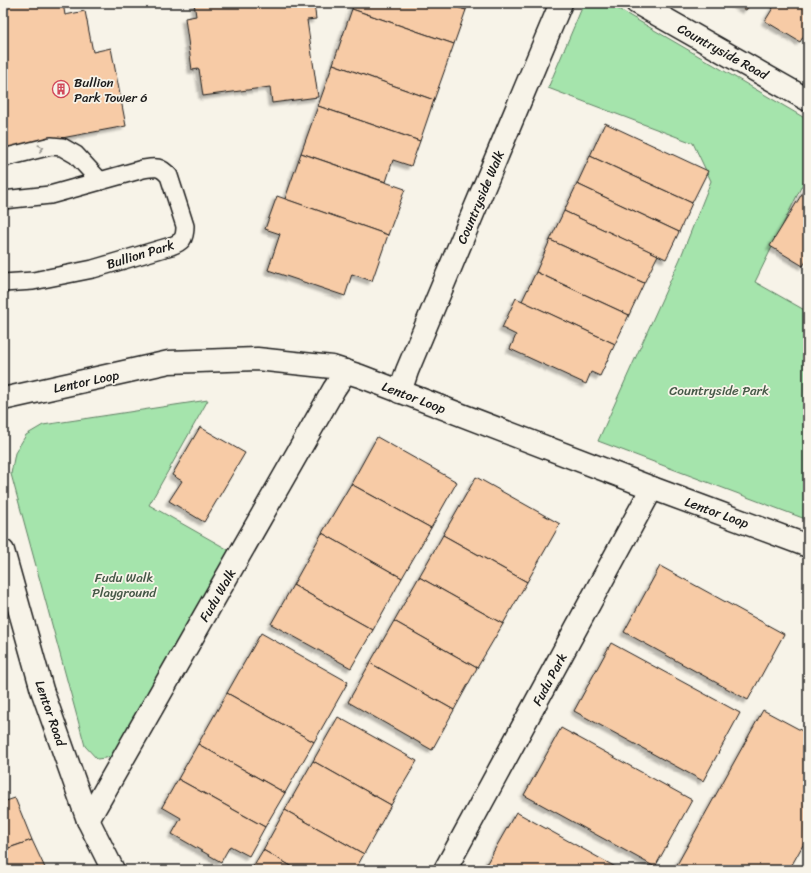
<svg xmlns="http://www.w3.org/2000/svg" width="811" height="873" font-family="Sriracha,sans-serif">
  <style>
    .green { fill: #a5e4ac; stroke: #608064 }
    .building { fill: #f7cba6; stroke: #1c1c1c; filter: url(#shadow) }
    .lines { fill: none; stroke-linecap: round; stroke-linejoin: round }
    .lane-casing { stroke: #1c1c1c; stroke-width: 20 }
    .street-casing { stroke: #1c1c1c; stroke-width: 25 }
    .lane { stroke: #f7f3e8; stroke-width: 17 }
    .street { stroke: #f7f3e8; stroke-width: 22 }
    .oneway { stroke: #94928c }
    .labels { text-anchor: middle; stroke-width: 3.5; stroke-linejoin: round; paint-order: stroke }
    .street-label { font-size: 13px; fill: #1c1c1c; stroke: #f7f3e8 }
    .poi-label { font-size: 13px; fill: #1c1c1c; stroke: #f7f3e8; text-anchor: start }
    .park-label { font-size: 13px; fill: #455847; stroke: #f7f3e8 }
  </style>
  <defs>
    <filter id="shadow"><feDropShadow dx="-3.5" dy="3.5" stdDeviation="1" flood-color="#0004"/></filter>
  </defs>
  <rect width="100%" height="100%" fill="#f7f3e8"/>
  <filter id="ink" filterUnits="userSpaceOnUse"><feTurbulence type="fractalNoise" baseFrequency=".025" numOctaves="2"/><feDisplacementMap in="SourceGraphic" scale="8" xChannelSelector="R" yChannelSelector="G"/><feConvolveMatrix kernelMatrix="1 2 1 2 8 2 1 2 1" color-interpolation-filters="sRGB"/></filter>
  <g filter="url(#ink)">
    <!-- green -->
    <g class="green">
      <path d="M584,3H608L808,120V173L755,282L808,312V520L598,441L680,259L711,181L693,143L548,88Z"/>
      <path d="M208,400L149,505L234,553L113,757L97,759L85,746L11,474L15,453L26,435L43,425Z"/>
    </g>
    <!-- building -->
    <g class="building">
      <path d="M3,3H63L65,15L85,11L93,52L111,48L126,126L3,149Z"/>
      <path d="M194,3H314L316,19L307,20L318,97L272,103L270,87L203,96L199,69L192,70L185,18L196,16Z"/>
      <path d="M354,3H445L466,10L454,44L352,9Z"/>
      <path d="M445,3H469L466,10Z"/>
      <path d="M734,3H751L746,10Z"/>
      <path d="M776,3H808V29L800,42L765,21Z"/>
      <path d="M352,9L454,44L434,100L333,64Z"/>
      <path d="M333,64L434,100L420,141L318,106Z"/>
      <path d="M318,106L420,141L411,166L393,160L386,182L301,153Z"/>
      <path d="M605,123L708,171L692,203L590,156Z"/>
      <path d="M301,153L405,189L388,235L285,199Z"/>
      <path d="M590,156L692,203L679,232L577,184Z"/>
      <path d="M577,184L679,232L666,259L564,211Z"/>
      <path d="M808,184V258L803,266L770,246Z"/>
      <path d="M277,196L388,235L372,281L352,274L345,296L268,270L280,234L265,229Z"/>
      <path d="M564,211L658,255L644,283L550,240Z"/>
      <path d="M550,240L644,283L629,315L536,272Z"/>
      <path d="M536,272L629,315L615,344L522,301Z"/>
      <path d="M516,298L615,344L600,376L591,372L586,384L510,349L516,335L502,328Z"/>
      <path d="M200,427L245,453L204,522L169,501L182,481L172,475Z"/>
      <path d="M377,437L457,482L431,528L351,484Z"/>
      <path d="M476,477L560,524L527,582L443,535Z"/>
      <path d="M351,484L431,528L402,578L322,533Z"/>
      <path d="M322,533L402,578L373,630L293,585Z"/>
      <path d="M443,535L527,582L503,624L419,577Z"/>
      <path d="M660,566L784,634L748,700L624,632Z"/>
      <path d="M419,577L503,624L477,668L394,621Z"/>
      <path d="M293,585L373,630L351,668L271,624Z"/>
      <path d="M394,621L477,668L454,710L370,663Z"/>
      <path d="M261,633L348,682L314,742L227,693Z"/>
      <path d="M611,643L740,713L703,781L574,711Z"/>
      <path d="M370,663L454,710L432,750L348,702Z"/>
      <path d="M227,693L314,742L285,793L198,744Z"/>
      <path d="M763,710L808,734V836L789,870H674Z"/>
      <path d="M338,717L417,761L391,805L313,761Z"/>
      <path d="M561,728L692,800L655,867L524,795Z"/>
      <path d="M198,744L285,793L265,827L178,779Z"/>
      <path d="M313,761L391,805L364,854L285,810Z"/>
      <path d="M178,779L265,827L249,856L230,846L221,862L172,834L181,818L162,807Z"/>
      <path d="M15,798L32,840L3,850V802Z"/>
      <path d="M285,810L364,854L355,870H298L263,850Z"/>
      <path d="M516,812L621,870H483Z"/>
      <path d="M32,840L46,870H3V850Z"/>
      <path d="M263,850L298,870H251Z"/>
    </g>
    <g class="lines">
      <!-- lane casing -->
      <g class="lane-casing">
        <g id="lane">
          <path d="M3,158L51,146L62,147L76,155L100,181"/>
          <path d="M3,200L50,195L143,169C156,167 160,166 169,176L185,226C185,239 182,242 171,246L93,269L33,281L3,283"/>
        </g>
      </g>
      <!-- street casing -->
      <g class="street-casing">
        <g id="street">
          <path d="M637,3L808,100"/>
          <path d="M400,392L407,371L561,3"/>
          <path d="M3,399L169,362L257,359L332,367L360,376L652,488L808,546"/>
          <path d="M3,551L42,690L88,820L113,870"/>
          <path d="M88,820L334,389L346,371"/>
          <path d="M445,870L652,488"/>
        </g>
      </g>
      <!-- lane -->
      <use href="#lane" class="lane"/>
      <!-- street -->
      <use href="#street" class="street"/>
    </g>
    <!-- one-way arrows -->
    <defs><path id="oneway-chevron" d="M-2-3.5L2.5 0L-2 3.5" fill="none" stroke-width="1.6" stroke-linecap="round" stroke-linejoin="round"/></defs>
    <use class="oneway" href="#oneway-chevron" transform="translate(41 148) rotate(-13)"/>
  </g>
  <!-- icons -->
  <defs>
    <g id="building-ring" transform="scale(0.9)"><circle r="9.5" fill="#f7f3e8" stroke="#d1495b" stroke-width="1.5"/><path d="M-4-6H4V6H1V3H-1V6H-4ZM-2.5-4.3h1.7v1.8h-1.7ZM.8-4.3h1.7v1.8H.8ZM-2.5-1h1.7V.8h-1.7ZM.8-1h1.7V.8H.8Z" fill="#d1495b"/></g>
  </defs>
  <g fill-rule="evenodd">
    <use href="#building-ring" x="61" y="89"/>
  </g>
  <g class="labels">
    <!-- street labels -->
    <g class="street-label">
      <text transform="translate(723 51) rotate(29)" y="5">Countryside Road</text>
      <text transform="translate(480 197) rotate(-67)" y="5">Countryside Walk</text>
      <text transform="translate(140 254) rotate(-17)" y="5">Bullion Park</text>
      <text transform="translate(86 381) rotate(-12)" y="5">Lentor Loop</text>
      <text transform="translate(414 397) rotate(21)" y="5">Lentor Loop</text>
      <text transform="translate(717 512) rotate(20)" y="5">Lentor Loop</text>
      <text transform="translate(217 595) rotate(-60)" y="5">Fudu Walk</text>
      <text transform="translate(549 679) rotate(-62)" y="5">Fudu Park</text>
      <text transform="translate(51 713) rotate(71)" y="5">Lentor Road</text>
    </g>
    <!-- poi labels -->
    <g class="poi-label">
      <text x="74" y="87">Bullion<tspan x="74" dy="15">Park Tower 6</tspan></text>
    </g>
    <!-- park labels -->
    <g class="park-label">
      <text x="719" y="395">Countryside Park</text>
      <text x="124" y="582">Fudu Walk<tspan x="124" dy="15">Playground</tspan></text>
    </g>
  </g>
  <!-- margin -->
  <rect width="811" height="873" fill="none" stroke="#f7f3e8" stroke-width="16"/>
  <rect x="8" y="8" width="795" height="857" fill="none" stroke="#1c1c1c" stroke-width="1.5" filter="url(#ink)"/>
</svg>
